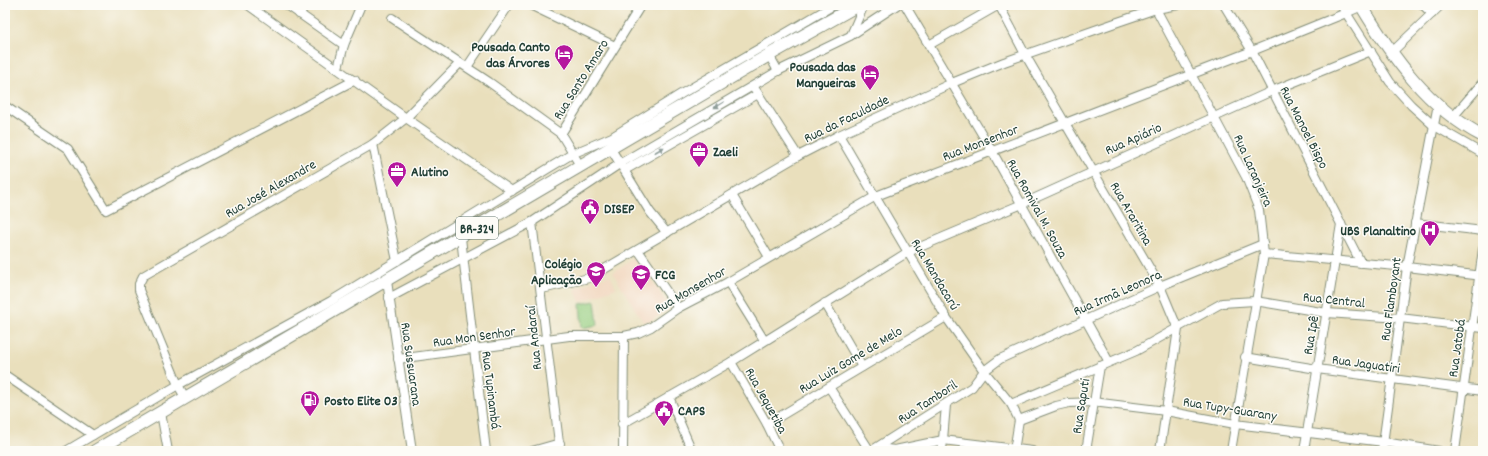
<svg xmlns="http://www.w3.org/2000/svg" width="1488" height="456" font-family="Dekko,sans-serif">
  <style>
    .built { fill: #f1d5bc }
    .green { fill: #97ce80; stroke: #5b865a }
    .lines { fill: none; stroke-linecap: round; stroke-linejoin: round }
    .minor-casing { stroke: #848e78; stroke-width: 10 }
    .highway-casing { stroke: #848e78; stroke-width: 14 }
    .minor { stroke: #fff; stroke-width: 8 }
    .highway { stroke: #fff; stroke-width: 12 }
    .oneway { fill: #8f9e9a }
    .labels { text-anchor: middle; stroke-width: 3; stroke-linejoin: round; paint-order: stroke }
    .shield { fill: #fdfcf7; stroke: #62766e; stroke-width: 1 }
    .shield-label { font-size: 13px; font-weight: bold; fill: #1f3d34 }
    .poi-label { font-size: 14px; font-weight: bold; fill: #1f3d34; stroke: #fdfcf7; text-anchor: start }
    .street-label { font-size: 14px; fill: #1f3d34; stroke: #fdfcf7 }
  </style>
  <rect width="100%" height="100%" fill="#fdfcf7"/>
  <filter id="ink" filterUnits="userSpaceOnUse"><feTurbulence type="fractalNoise" baseFrequency=".025" numOctaves="2"/><feDisplacementMap in="SourceGraphic" scale="8" xChannelSelector="R" yChannelSelector="G"/><feConvolveMatrix kernelMatrix="1 2 1 2 8 2 1 2 1" color-interpolation-filters="sRGB"/></filter>
  <filter id="wash" filterUnits="userSpaceOnUse"><feTurbulence type="fractalNoise" baseFrequency=".012" numOctaves="4" result="noise"/><feDisplacementMap in="SourceGraphic" scale="16" xChannelSelector="R" yChannelSelector="G"/><feGaussianBlur stdDeviation="0.9" result="paint"/><feColorMatrix in="noise" values="0 0 0 0 0 0 0 0 0 0 0 0 0 0 0 0 0 1.4 0 .05"/><feComposite in="paint" operator="in"/></filter>
  <g filter="url(#wash)">
    <rect width="100%" height="100%" fill="#e9dfbc"/>
    <!-- built -->
    <g class="built">
      <path d="M636,257L670,308L650,321L643,322L613,273Z"/>
      <path d="M610,275L616,288L580,302L575,289Z"/>
    </g>
    <!-- green -->
    <path class="green" d="M595,301L598,325L582,328L580,304Z"/>
  </g>
  <g filter="url(#ink)">
    <g class="lines">
      <!-- minor casing -->
      <g class="minor-casing">
        <g id="minor">
          <path d="M248,5L406,118L512,191"/>
          <path d="M287,5L344,45"/>
          <path d="M530,5L615,46"/>
          <path d="M905,5L992,151L1109,362"/>
          <path d="M999,5L1026,56L1160,286L1178,329L1160,451"/>
          <path d="M1224,5L1252,51L1361,263"/>
          <path d="M1341,5L1390,82L1411,105L1433,125L1483,154"/>
          <path d="M1423,5L1432,14"/>
          <path d="M1156,9L1246,177L1259,210L1264,254L1231,451"/>
          <path d="M299,14L306,5"/>
          <path d="M392,18L489,82L561,134"/>
          <path d="M851,35L864,5"/>
          <path d="M929,45L999,5"/>
          <path d="M1391,53L1441,5"/>
          <path d="M769,55L778,71"/>
          <path d="M467,67L509,5"/>
          <path d="M338,68L344,45L361,5"/>
          <path d="M755,89L798,156"/>
          <path d="M5,106L68,149L106,210L355,80"/>
          <path d="M1453,117L1483,82"/>
          <path d="M839,135L946,317L984,371L1011,404L1019,420"/>
          <path d="M373,144L397,261"/>
          <path d="M611,149L650,212L667,233"/>
          <path d="M581,167L561,134L641,5"/>
          <path d="M625,170L758,94"/>
          <path d="M732,195L769,257"/>
          <path d="M532,222L560,451"/>
          <path d="M1415,223L1483,231"/>
          <path d="M461,238L486,451"/>
          <path d="M638,250L678,308"/>
          <path d="M1264,254L1407,267L1483,276"/>
          <path d="M387,281L412,451"/>
          <path d="M728,282L764,340"/>
          <path d="M542,289L589,278L798,156L839,135L952,83L1004,62L1115,23L1156,9L1178,5"/>
          <path d="M389,298L532,222L621,163L778,71L850,36L897,5"/>
          <path d="M825,303L862,367"/>
          <path d="M1245,357L1317,369L1483,391"/>
          <path d="M398,359L569,336H624L638,333L651,327L678,308L728,282L876,196L1252,51L1346,13L1362,6"/>
          <path d="M731,362L767,424L780,451"/>
          <path d="M5,375L93,435"/>
          <path d="M829,387L870,451"/>
          <path d="M669,397L692,451"/>
          <path d="M186,399L178,385L139,290V284L143,276L373,144L406,118L460,63"/>
          <path d="M1011,404L1136,351L1222,303L1255,301L1327,313L1400,318L1483,328"/>
          <path d="M161,413L168,451"/>
          <path d="M1019,420L1056,406L1069,403L1093,402L1166,411L1235,424L1384,442L1439,451"/>
          <path d="M622,424L731,362L908,252L1022,204L1272,91L1371,51"/>
          <path d="M767,424L946,317"/>
          <path d="M878,448L895,450L943,440L1032,451"/>
          <path d="M66,451L178,385L331,301L572,154L612,137L681,94L834,5"/>
          <path d="M532,451L560,443"/>
          <path d="M623,451L624,336"/>
          <path d="M871,451L972,387L984,371L1000,359L1160,286L1263,244"/>
          <path d="M942,451L946,405"/>
          <path d="M1014,451L1019,420"/>
          <path d="M1086,451L1100,366"/>
          <path d="M1304,451L1341,224"/>
          <path d="M1382,451L1407,267L1438,104"/>
          <path d="M1455,451L1483,249"/>
        </g>
      </g>
      <!-- highway casing -->
      <g class="highway-casing">
        <g id="highway">
          <path d="M1361,5C1392,57 1428,108 1483,136"/>
          <path d="M95,451L769,55L858,5"/>
        </g>
      </g>
      <!-- minor -->
      <use href="#minor" class="minor"/>
      <!-- highway -->
      <use href="#highway" class="highway"/>
    </g>
    <!-- one-way arrows -->
    <defs><path id="oneway-solid" d="M-6-.8H1V-3.2L6.5 0L1 3.2V.8H-6Z"/></defs>
    <g class="oneway">
      <use href="#oneway-solid" transform="translate(719 105) rotate(149)"/>
      <use href="#oneway-solid" transform="translate(659 150) rotate(-30)"/>
    </g>
  </g>
  <!-- icons -->
  <defs>
    <g id="hotel-pin" transform="scale(1)"><path d="M0 17L-7.5 6A9.5 9.5 0 1 1 7.5 6Z" fill="#b5179e" stroke="#fdfcf7"/><path d="M-6-4.5h1.5V1H6V5H4.5V3h-9V5H-6ZM-4 0a1.8 1.8 0 1 1 3.6 0ZM.5 0V-2.5h3Q6-2.5 6 0Z" fill="#fff"/></g>
    <g id="office-pin" transform="scale(1)"><path d="M0 17L-7.5 6A9.5 9.5 0 1 1 7.5 6Z" fill="#b5179e" stroke="#fdfcf7"/><path d="M-6-3h4V-5.5h4V-3h4V5H-6ZM-1-4.5V-3h2v-1.5ZM-6 0V1H6V0Z" fill="#fff"/></g>
    <g id="civic-pin" transform="scale(1)"><path d="M0 17L-7.5 6A9.5 9.5 0 1 1 7.5 6Z" fill="#b5179e" stroke="#fdfcf7"/><path d="M-.6-6.5H3V-4.5H.6V-3L4-1V1h2V6H-6V1h2V-1L-.6-3ZM-1.2 2.5V6h2.4V2.5Z" fill="#fff"/></g>
    <g id="hospital-pin" transform="scale(1)"><path d="M0 17L-7.5 6A9.5 9.5 0 1 1 7.5 6Z" fill="#b5179e" stroke="#fdfcf7"/><path d="M-5-5h3v3.5h4V-5h3V5h-3V1.5h-4V5h-3Z" fill="#fff"/></g>
    <g id="school-pin" transform="scale(1)"><path d="M0 17L-7.5 6A9.5 9.5 0 1 1 7.5 6Z" fill="#b5179e" stroke="#fdfcf7"/><path d="M0-5L7-2L0 1L-7-2ZM-4 1L0 2.5L4 1V4Q0 6-4 4Z" fill="#fff"/></g>
    <g id="university-pin" transform="scale(1)"><path d="M0 17L-7.5 6A9.5 9.5 0 1 1 7.5 6Z" fill="#b5179e" stroke="#fdfcf7"/><path d="M0-5L7-2L0 1L-7-2ZM-4 1L0 2.5L4 1V4Q0 6-4 4Z" fill="#fff"/></g>
    <g id="fuel-pin" transform="scale(1)"><path d="M0 17L-7.5 6A9.5 9.5 0 1 1 7.5 6Z" fill="#b5179e" stroke="#fdfcf7"/><path d="M-5.5-6h7V0h2V4h1.3V-2.5L3-4.5l.8-.8L6-3V5H2.5V1h-1V6h-7ZM-4.2-4.7v3.2H.2V-4.7Z" fill="#fff"/></g>
  </defs>
  <g fill-rule="evenodd">
    <use href="#hotel-pin" x="564" y="54"/>
    <use href="#hotel-pin" x="870" y="74"/>
    <use href="#office-pin" x="699" y="151"/>
    <use href="#office-pin" x="397" y="171"/>
    <use href="#civic-pin" x="590" y="208"/>
    <use href="#hospital-pin" x="1430" y="230"/>
    <use href="#school-pin" x="596" y="271"/>
    <use href="#university-pin" x="641" y="274"/>
    <use href="#fuel-pin" x="310" y="400"/>
    <use href="#civic-pin" x="664" y="410"/>
  </g>
  <g class="labels">
    <!-- shield labels -->
    <rect class="shield" x="456" y="217" width="42" height="22" rx="3"/>
    <g class="shield-label">
      <text x="477" y="233">BR-324</text>
    </g>
    <!-- poi labels -->
    <g class="poi-label">
      <text x="550" y="51" text-anchor="end">Pousada Canto<tspan x="550" dy="16">das Árvores</tspan></text>
      <text x="856" y="71" text-anchor="end">Pousada das<tspan x="856" dy="16">Mangueiras</tspan></text>
      <text x="713" y="156">Zaeli</text>
      <text x="411" y="176">Alutino</text>
      <text x="604" y="213">DISEP</text>
      <text x="1416" y="235" text-anchor="end">UBS Planaltino</text>
      <text x="582" y="268" text-anchor="end">Colégio<tspan x="582" dy="16">Aplicação</tspan></text>
      <text x="655" y="279">FCG</text>
      <text x="324" y="405">Posto Elite 03</text>
      <text x="678" y="415">CAPS</text>
    </g>
    <!-- street labels -->
    <g class="street-label">
      <text transform="translate(580 79) rotate(-58)" y="5">Rua Santo Amaro</text>
      <text transform="translate(846 118) rotate(-26)" y="5">Rua da Faculdade</text>
      <text transform="translate(1305 127) rotate(63)" y="5">Rua Manoel Bispo</text>
      <text transform="translate(1133 138) rotate(-24)" y="5">Rua Apiário</text>
      <text transform="translate(980 142) rotate(-21)" y="5">Rua Monsenhor</text>
      <text transform="translate(1254 170) rotate(66)" y="5">Rua Laranjeira</text>
      <text transform="translate(270 188) rotate(-30)" y="5">Rua José Alexandre</text>
      <text transform="translate(1038 208) rotate(61)" y="5">Rua Romival M. Souza</text>
      <text transform="translate(1132 213) rotate(60)" y="5">Rua Araritina</text>
      <text transform="translate(936 274) rotate(59)" y="5">Rua Mandacarú</text>
      <text transform="translate(690 289) rotate(-30)" y="5">Rua Monsenhor</text>
      <text transform="translate(1117 292) rotate(-24)" y="5">Rua Irmã Leonora</text>
      <text transform="translate(1334 299) rotate(6)" y="5">Rua Central</text>
      <text transform="translate(1390 299) rotate(-82)" y="5">Rua Flamboyant</text>
      <text transform="translate(1310 335) rotate(-80)" y="5">Rua Ipê</text>
      <text transform="translate(474 336) rotate(-8)" y="5">Rua Mon Senhor</text>
      <text transform="translate(533 338) rotate(-96)" y="5">Rua Andaraí</text>
      <text transform="translate(1456 348) rotate(-82)" y="5">Rua Jatobá</text>
      <text transform="translate(850 359) rotate(-31)" y="5">Rua Luiz Gome de Melo</text>
      <text transform="translate(1366 363) rotate(8)" y="5">Rua Jaguatiri</text>
      <text transform="translate(412 364) rotate(82)" y="5">Rua Sussuarana</text>
      <text transform="translate(492 390) rotate(83)" y="5">Rua Tupinambá</text>
      <text transform="translate(767 400) rotate(61)" y="5">Rua Jequetiba</text>
      <text transform="translate(927 401) rotate(-33)" y="5">Rua Tamboril</text>
      <text transform="translate(1080 406) rotate(-81)" y="5">Rua Saputi</text>
      <text transform="translate(1230 408) rotate(9)" y="5">Rua Tupy-Guarany</text>
    </g>
  </g>
  <!-- margin -->
  <rect width="1488" height="456" fill="none" stroke="#fdfcf7" stroke-width="20"/>
</svg>
